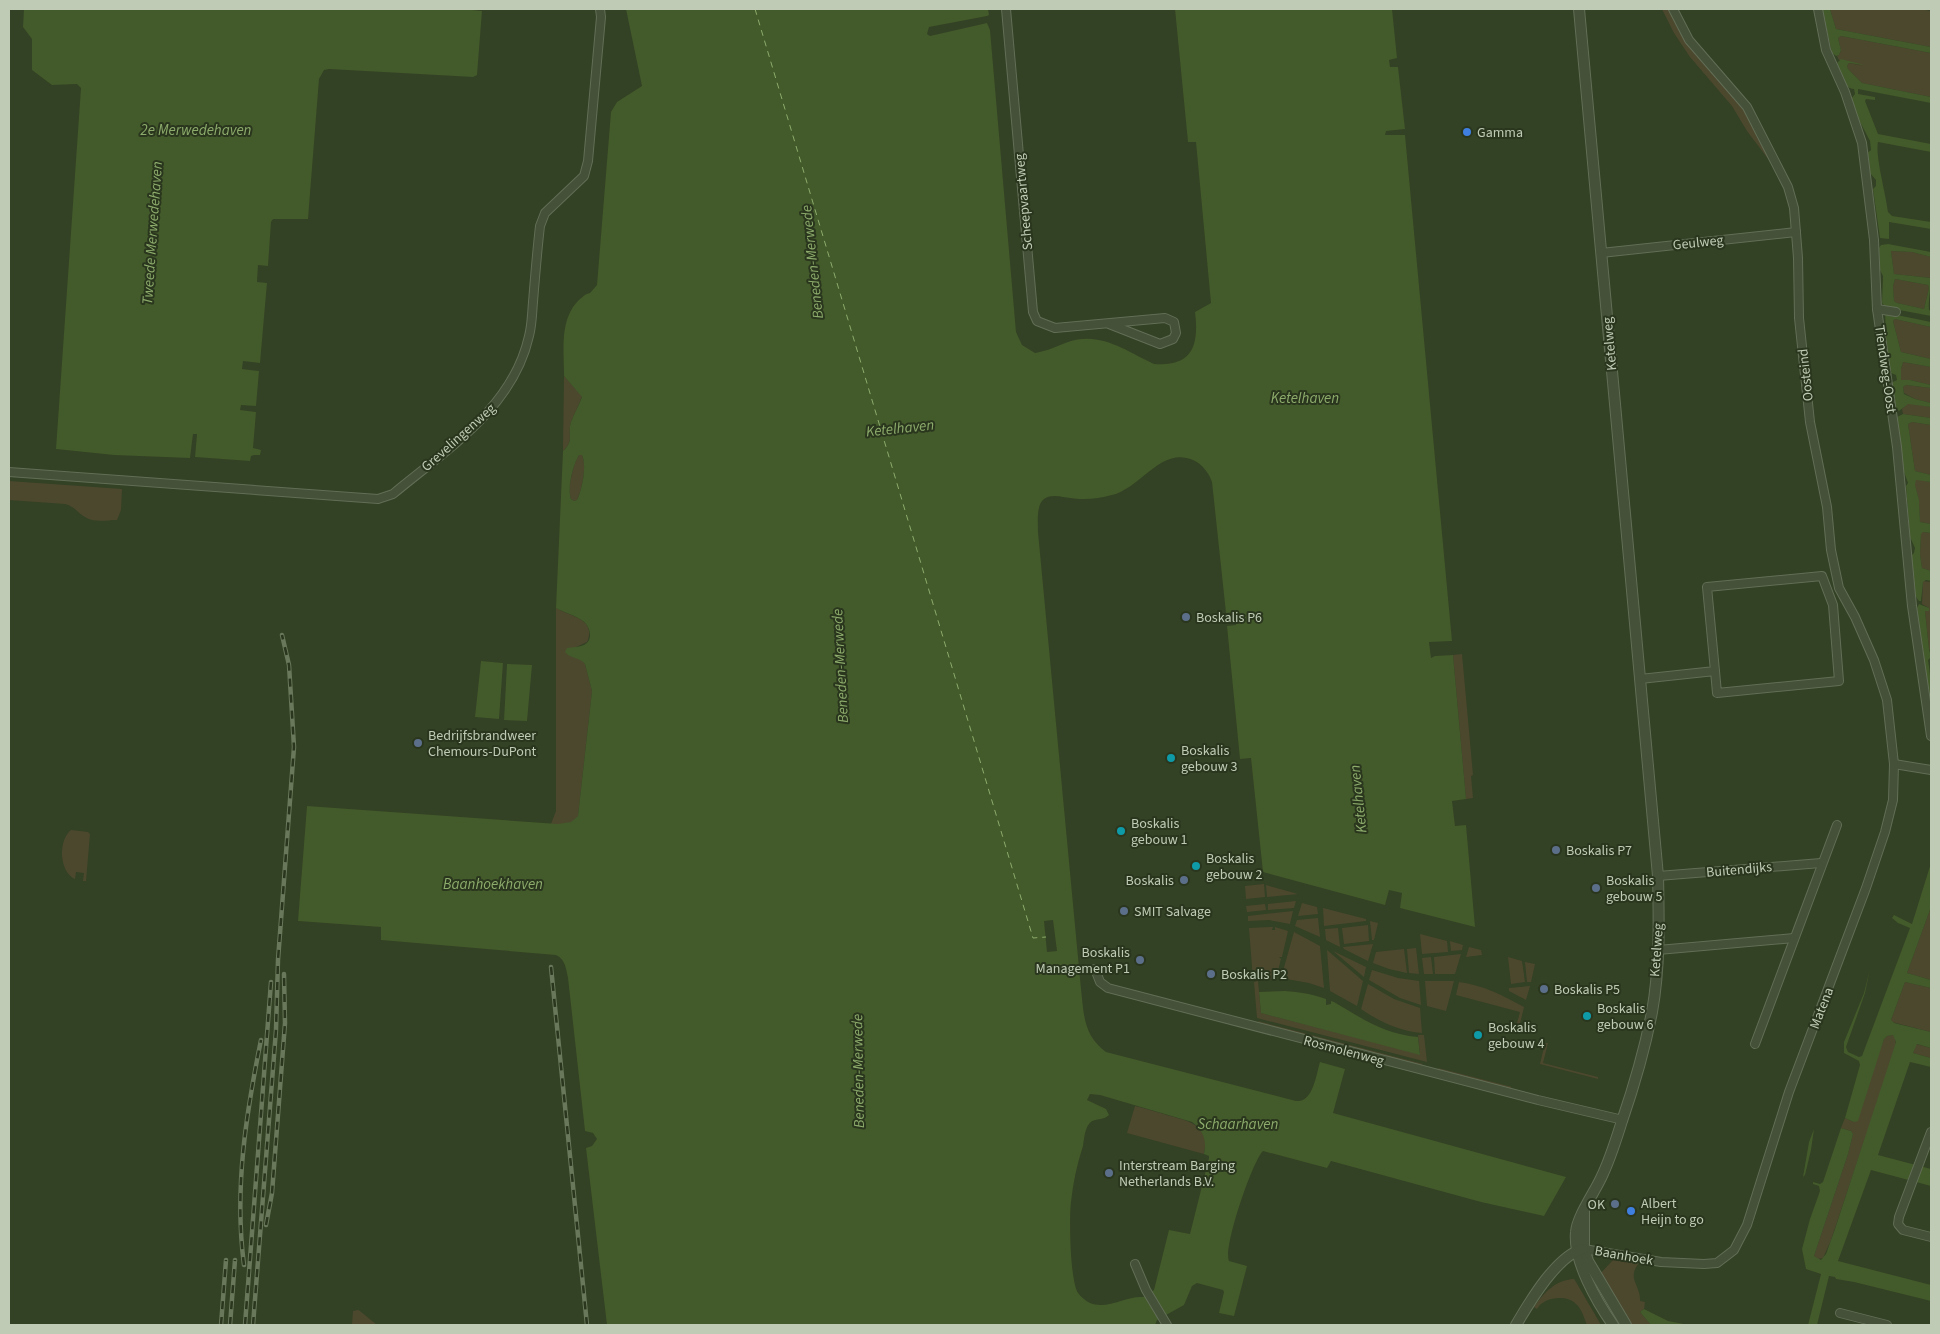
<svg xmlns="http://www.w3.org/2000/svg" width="1940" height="1334" font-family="'Source Sans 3',sans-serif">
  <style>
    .green { fill: #4c482e }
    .water { fill: #435a2b; fill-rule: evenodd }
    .pier { fill: #334124 }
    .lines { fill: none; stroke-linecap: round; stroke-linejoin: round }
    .ferry { stroke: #8dac6c; stroke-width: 1; stroke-dasharray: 6 5; stroke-linecap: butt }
    .minor-casing { stroke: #626e56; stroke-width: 10 }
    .tertiary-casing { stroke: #626e56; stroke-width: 12 }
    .minor { stroke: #455138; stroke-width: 8 }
    .tertiary { stroke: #455138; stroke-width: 10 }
    .rail-casing { stroke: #69785a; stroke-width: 4.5 }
    .rail { stroke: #2a361d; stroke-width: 2.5; stroke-dasharray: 8; stroke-linecap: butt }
    .shop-dot { fill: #3f7fe0; stroke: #2a361d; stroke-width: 2 }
    .service-dot { fill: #5c6f8a; stroke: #2a361d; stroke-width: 2 }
    .culture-dot { fill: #0f9aa8; stroke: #2a361d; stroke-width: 2 }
    .labels { text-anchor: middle; stroke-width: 4; stroke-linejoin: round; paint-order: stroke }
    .poi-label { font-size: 14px; fill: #bfcbb5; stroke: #2a361d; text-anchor: start }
    .street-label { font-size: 14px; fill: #bfcbb5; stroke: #2a361d }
    .water-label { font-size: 15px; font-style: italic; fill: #8dac6c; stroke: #2a361d }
  </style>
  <rect width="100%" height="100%" fill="#334124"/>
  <!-- green -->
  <g class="green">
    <path d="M1662,9H1670L1736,97L1750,120L1775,168L1747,131L1732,106L1690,57L1674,33Z"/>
    <path d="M1830,9H1919L1931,11V47L1836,29Z"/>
    <path d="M1841,36L1931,53V97L1862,83L1848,69L1847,66L1849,63L1864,66L1839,60L1837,56L1839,55L1841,50L1838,38Z"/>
    <path d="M1891,251L1912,252L1931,257V278L1894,274Z"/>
    <path d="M1895,279L1928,285L1929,288L1924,309L1897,303L1894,301L1893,286Z"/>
    <path d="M1895,319L1931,327V359L1901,352L1893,321Z"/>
    <path d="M1903,362L1931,367V385L1910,380L1901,381V369Z"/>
    <path d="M564,376L582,396C579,405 574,414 571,422C567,435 575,440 563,451Z"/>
    <path d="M1906,385L1931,388V403L1915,399L1904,393L1903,387Z"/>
    <path d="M1912,403L1931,407V418L1903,414L1902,409L1907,404Z"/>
    <path d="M1912,422L1931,425V475L1915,471L1908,424Z"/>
    <path d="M579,455H582C587,466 582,489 577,500L574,501L571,499C567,488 573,465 579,455Z"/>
    <path d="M1916,479L1931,482V524L1920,522C1919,508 1920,492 1911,480Z"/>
    <path d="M9,481L122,489L121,510L117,520C107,520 93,523 85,517C78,513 74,506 65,504L9,500Z"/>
    <path d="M1923,532L1931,533V571L1922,568L1920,554L1921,533Z"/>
    <path d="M1923,581L1931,582V652L1929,649L1925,611L1929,608L1922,604Z"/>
    <path d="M556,608C571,617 597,619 587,642L576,647L585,664L592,691L578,816C573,825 561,825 551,824L556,811Z"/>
    <path d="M1462,654L1473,775L1471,776L1473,798L1466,799L1453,655Z"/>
    <path d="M71,830L88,832L90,834L86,881H83L84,873L76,872L75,879C59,872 58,840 71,830Z"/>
    <path d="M1264,884L1265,897L1246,899L1245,886Z"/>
    <path d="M1266,885L1298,894L1267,897Z"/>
    <path d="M1296,901L1294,908L1268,910V904Z"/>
    <path d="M1302,903L1317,907L1318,914L1298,916Z"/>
    <path d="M1265,904L1266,910L1247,912L1246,906Z"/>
    <path d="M1931,907V980L1907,973Z"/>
    <path d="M1323,908L1366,919V921L1324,926Z"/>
    <path d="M1293,911L1290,924L1269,920L1248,921V916Z"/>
    <path d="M1318,918L1320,937L1295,926L1297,920Z"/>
    <path d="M1370,921L1378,923L1374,940H1372Z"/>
    <path d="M1368,925L1369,941L1344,944L1342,928Z"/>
    <path d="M1270,927H1273L1272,930H1275V927L1288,931L1282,957H1279L1281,959L1276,979L1253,980L1249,928Z"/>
    <path d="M1338,928L1340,947L1326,940L1325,929Z"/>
    <path d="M1294,932L1320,946L1324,988L1309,983L1281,978Z"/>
    <path d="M1420,934L1447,941L1448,952L1422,954Z"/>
    <path d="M1450,941L1463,945L1462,950L1451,951Z"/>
    <path d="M1373,944L1368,961L1344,949L1343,947Z"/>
    <path d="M1469,947L1481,950L1482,955L1466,957Z"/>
    <path d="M1416,948L1419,974L1409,973L1407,949Z"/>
    <path d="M1404,949L1407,973L1389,969L1373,963L1376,952Z"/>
    <path d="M1327,950L1363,981L1357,1006L1330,991Z"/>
    <path d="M1333,951L1366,967L1364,977Z"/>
    <path d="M1461,954L1455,974H1435L1434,957Z"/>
    <path d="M1431,957L1433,974H1424L1422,958Z"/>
    <path d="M1508,957L1522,961L1525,982L1511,984Z"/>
    <path d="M1525,962L1535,964L1531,982H1527Z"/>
    <path d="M1372,970L1398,978L1419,981L1421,1005L1400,998L1369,980Z"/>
    <path d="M1258,981L1261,1013L1420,1054L1418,1035H1424L1427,1062L1257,1018L1254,982Z"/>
    <path d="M1425,981H1454L1446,1011L1427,1006Z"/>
    <path d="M1459,982C1483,985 1504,996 1524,1007L1518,1032L1515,1031L1520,1012L1456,995Z"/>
    <path d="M1905,982L1931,988V1032L1892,1022L1891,1020Z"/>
    <path d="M1368,984L1394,999L1420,1008L1422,1033C1399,1031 1380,1022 1361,1009Z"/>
    <path d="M1530,986L1526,1000L1509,991V988Z"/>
    <path d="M1258,1021L1423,1064L1420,1066L1261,1024Z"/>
    <path d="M1893,1035L1895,1037L1896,1046L1831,1240L1823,1258L1818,1259L1814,1256L1848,1154L1853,1134L1851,1131L1841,1128L1845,1118L1854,1122L1884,1039L1887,1036Z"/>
    <path d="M1545,1043H1548L1543,1063L1598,1077V1079L1540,1064Z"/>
    <path d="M1916,1044L1931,1048V1058L1913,1053Z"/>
    <path d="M1438,1068L1512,1087L1508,1089L1440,1071Z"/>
    <path d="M1135,1106C1147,1109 1158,1112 1170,1116C1192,1122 1210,1126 1204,1154L1127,1133Z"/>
    <path d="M1613,1260L1639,1263C1626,1279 1641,1285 1640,1301L1645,1302L1644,1309L1640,1312L1651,1325H1630L1599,1275Z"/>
    <path d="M1574,1279L1576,1282L1601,1325H1587C1584,1318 1582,1309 1576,1304C1567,1294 1543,1297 1537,1309L1534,1307C1544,1293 1555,1280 1574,1279Z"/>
    <path d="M358,1310L360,1311L377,1325H352L353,1311Z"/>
  </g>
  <!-- water -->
  <g class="water">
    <path d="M24,9H462L482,11L477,75L473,77L329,69L324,70L319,79L308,219H273L271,222L268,266L258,265L257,282L267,283L260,363L243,361L242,369L259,371L256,406L241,405L240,410L256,412L253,448L261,450L260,455H254L251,456L250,461L195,457L197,434H193L190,458L114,455L56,449L81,88L77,84L52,85L32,70V39L23,27Z"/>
    <path d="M626,9H988L989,15L987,16L929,27L927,34L930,36L987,23L990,30L1016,332L1022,345L1035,353C1048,351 1059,345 1071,341C1102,332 1128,352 1154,364C1193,367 1199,345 1195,312L1211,303L1196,142H1188L1175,9H1392L1397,58L1389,60L1390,67H1398L1405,129L1386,131L1385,135H1405L1452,641L1429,642L1431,658L1435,656L1453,655L1466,799L1452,801L1455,826L1466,825L1475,927L1400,908L1402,893L1389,890L1385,905L1263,872L1251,758L1240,759L1227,626L1236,625V612L1226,613L1212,482C1209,473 1202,464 1193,460C1161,446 1141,488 1112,495C1095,500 1080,500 1063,497C1057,496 1050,495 1044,499C1036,505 1038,523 1038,532L1081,989C1084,1014 1083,1035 1106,1052L1296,1101C1313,1103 1316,1075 1320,1062L1345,1069L1333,1113L1566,1177L1544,1216L1481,1202L1331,1161L1327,1168L1263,1151C1252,1162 1223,1248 1229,1261L1247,1266L1234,1316L1219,1313L1224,1292L1223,1290L1197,1283L1192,1286L1184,1305L1157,1320L1155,1325H607L586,1148L592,1146L597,1139L593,1133L585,1131L568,978C566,968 565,959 556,955L381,940V927L298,921L307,806L558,824L571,822L578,816L592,691L585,664C580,657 570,659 565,652L567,648C572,647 579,647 584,645C594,640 590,626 583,621C575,615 565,613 556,608L563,451C575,440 567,435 571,422C574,414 579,405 582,397L564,376C564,350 559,318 580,299C584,296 585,294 590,293L597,285L611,112L617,102L642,86ZM579,455H582C587,466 582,490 577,500L574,501L571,499C567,488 573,465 579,455ZM1090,1094L1100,1095L1192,1122C1203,1130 1207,1140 1204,1154L1209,1156V1158L1190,1234L1169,1230L1154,1290L1143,1297C1125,1296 1108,1310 1090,1303C1086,1301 1081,1297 1078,1293C1070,1280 1069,1219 1071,1202C1073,1183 1077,1164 1083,1146C1084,1139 1085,1129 1089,1124C1094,1117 1104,1121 1109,1115L1106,1109L1087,1100Z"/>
    <path d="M1822,9H1830L1836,29L1931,47V53L1841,36L1838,38L1841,50L1839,55L1836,56L1832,53Z"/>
    <path d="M1841,59L1865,65L1849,63L1847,66L1848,69L1862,83L1931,97V103L1858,89V94L1875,97V100L1866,99L1865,101L1878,134L1931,144V152L1878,142C1875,156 1886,194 1888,212L1892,216L1931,222V229L1889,222V239L1880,238L1873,189L1876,186V180L1869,172L1866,154L1871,150L1870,141L1860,122L1851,99L1855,94L1854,89C1842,88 1840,73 1837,63Z"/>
    <path d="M1888,244L1931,252V257L1912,252L1891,251L1894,274L1931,278C1931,289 1928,299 1929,310L1931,311V316L1894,309L1892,314L1931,322V327L1895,319L1893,321L1901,352L1931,359V367L1903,362L1901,369V380H1910L1931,385V388L1906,385L1903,387L1904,394L1915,399L1931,403V407L1908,404L1899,411C1892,404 1891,391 1893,382L1897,380L1896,375L1891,373L1886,348L1885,306L1882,303L1883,276L1880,270L1879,248L1881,245ZM1895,279L1928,285L1929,288L1924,309L1897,303L1894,301L1893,286Z"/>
    <path d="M1903,414L1931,418V425L1912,422L1908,424L1915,471L1931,475V482L1916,480L1915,485L1919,500L1920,522L1931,524V533L1923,532L1921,534L1920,554L1922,568L1931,571V581L1926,580L1923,582L1921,601H1919C1911,591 1911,569 1911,556L1914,553L1915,548L1910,537L1906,486L1908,483L1904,472L1897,417Z"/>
    <path d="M1919,604L1929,608V611H1925L1929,649L1931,657L1928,660C1931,677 1931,694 1931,713L1925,677L1923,649L1918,618L1917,608Z"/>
    <path d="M481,661L503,663L499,719L475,717Z"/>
    <path d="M507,664L532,665L527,721L504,720Z"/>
    <path d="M1931,863V907L1907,973L1931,980V988L1905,982L1891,1020L1894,1023L1931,1032V1048L1917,1044L1913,1053L1931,1058V1067L1910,1062L1878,1155L1931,1169V1186L1871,1170L1838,1261L1931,1285V1301L1854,1282L1836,1279L1835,1277L1829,1276L1817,1325H1808L1821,1274L1806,1269L1802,1249L1810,1219L1820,1191L1819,1186L1813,1184V1182L1820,1184L1823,1182L1841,1128L1851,1131L1853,1134L1848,1154L1814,1256L1821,1260L1826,1254L1835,1229L1896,1042L1893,1035L1887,1036L1884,1039L1858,1121L1854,1122L1845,1118L1860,1065L1859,1061L1844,1053V1042L1864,993L1870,969L1865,993L1846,1047L1848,1052L1859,1057L1862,1056L1910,928L1898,923L1892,918L1894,915L1912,924Z"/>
    <path d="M1285,991C1300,992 1312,994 1326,999V1005L1331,1004V1001L1334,1002C1363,1019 1384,1034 1418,1037L1420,1055L1261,1013L1259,992Z"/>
    <path d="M1814,1129L1811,1150L1805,1175L1803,1177L1809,1142Z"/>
    <path d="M1644,1309L1668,1321L1689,1325H1651L1640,1312Z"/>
  </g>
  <!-- pier -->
  <path class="pier" d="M1053,920L1057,951L1047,952L1044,921Z"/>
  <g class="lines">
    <!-- ferry -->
    <path class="ferry" d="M755,9L1033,938L1046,937"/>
    <!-- minor casing -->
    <g class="minor-casing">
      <g id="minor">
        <path d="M1006,9L1033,312L1037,321L1055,328L1165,318L1174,322L1176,333L1173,339L1160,344L1109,324"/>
        <path d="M1818,9L1826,50L1845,92L1862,143L1874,240L1877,309L1897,447L1912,606L1931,736"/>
        <path d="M1601,253L1796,232"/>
        <path d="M1877,309L1896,312"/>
        <path d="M9,472L378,499L393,494C447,449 513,408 529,336C532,325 532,313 533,302C535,277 537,252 540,226L545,213L584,176L588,161L601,17L600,9"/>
        <path d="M1640,679L1715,671L1717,693L1839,681L1833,605L1822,576L1707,587L1715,671"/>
        <path d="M1894,764L1931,770"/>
        <path d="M1658,876L1821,863"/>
        <path d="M1658,950L1794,938"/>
        <path d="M1095,969L1100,982L1108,988L1538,1100L1623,1120"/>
        <path d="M1755,1044L1837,825"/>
        <path d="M1931,1132L1899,1217L1898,1224L1903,1230L1931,1237"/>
        <path d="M1584,1249L1661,1262L1704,1264L1717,1263L1734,1250L1747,1225L1789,1092L1866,888L1885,832L1893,800L1894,764L1887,700L1874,660L1855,617L1839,588L1831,550L1827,507L1810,422L1799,318L1798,258L1794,208L1788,187L1747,107L1689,40L1673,9"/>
        <path d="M1135,1264L1146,1290L1167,1325"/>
        <path d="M1840,1313L1887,1325"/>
      </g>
    </g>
    <!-- tertiary casing -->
    <g class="tertiary-casing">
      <g id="tertiary">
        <path d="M1579,9L1658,876C1659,920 1660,968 1652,1012C1645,1048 1634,1086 1622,1121C1616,1140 1610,1160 1601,1178C1594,1193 1577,1217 1576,1232C1573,1261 1597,1302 1613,1325"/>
        <path d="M1584,1211V1249L1588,1261L1626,1325"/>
        <path d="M1516,1325C1529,1303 1557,1255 1583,1249"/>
      </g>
    </g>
    <!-- minor -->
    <use href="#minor" class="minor"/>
    <!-- tertiary -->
    <use href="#tertiary" class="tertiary"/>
    <!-- rail casing -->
    <g class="rail-casing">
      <g id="rail">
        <path d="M551,967L587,1325"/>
        <path d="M266,1225L272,1193L285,1023L284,974"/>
        <path d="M244,1265C234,1189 246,1114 261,1040"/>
        <path d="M221,1325L226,1260"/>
        <path d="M230,1325L235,1260"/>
        <path d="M245,1325L271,982"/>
        <path d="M253,1325L276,1030L278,960L294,747L289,665L282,635"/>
      </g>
    </g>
    <!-- rail -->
    <use href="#rail" class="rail"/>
  </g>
  <!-- markers -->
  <g class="shop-dot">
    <circle cx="1467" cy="132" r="5"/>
    <circle cx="1631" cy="1211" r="5"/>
  </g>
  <g class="service-dot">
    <circle cx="1186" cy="617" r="5"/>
    <circle cx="418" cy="743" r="5"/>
    <circle cx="1556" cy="850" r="5"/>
    <circle cx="1184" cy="880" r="5"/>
    <circle cx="1596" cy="888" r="5"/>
    <circle cx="1124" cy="911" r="5"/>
    <circle cx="1140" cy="960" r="5"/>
    <circle cx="1211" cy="974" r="5"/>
    <circle cx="1544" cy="989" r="5"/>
    <circle cx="1109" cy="1173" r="5"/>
    <circle cx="1615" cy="1204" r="5"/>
  </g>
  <g class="culture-dot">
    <circle cx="1171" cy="758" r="5"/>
    <circle cx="1121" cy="831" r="5"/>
    <circle cx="1196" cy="866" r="5"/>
    <circle cx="1587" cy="1016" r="5"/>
    <circle cx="1478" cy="1035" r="5"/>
  </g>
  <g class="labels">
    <!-- poi labels -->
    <g class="poi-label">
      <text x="1477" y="137">Gamma</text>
      <text x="1196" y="622">Boskalis P6</text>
      <text x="428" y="740">Bedrijfsbrandweer<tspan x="428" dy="16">Chemours-DuPont</tspan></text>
      <text x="1181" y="755">Boskalis<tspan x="1181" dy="16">gebouw 3</tspan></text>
      <text x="1131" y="828">Boskalis<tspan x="1131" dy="16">gebouw 1</tspan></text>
      <text x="1566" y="855">Boskalis P7</text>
      <text x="1206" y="863">Boskalis<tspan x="1206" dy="16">gebouw 2</tspan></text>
      <text x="1174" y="885" text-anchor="end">Boskalis</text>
      <text x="1606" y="885">Boskalis<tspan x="1606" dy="16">gebouw 5</tspan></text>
      <text x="1134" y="916">SMIT Salvage</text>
      <text x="1130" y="957" text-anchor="end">Boskalis<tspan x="1130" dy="16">Management P1</tspan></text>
      <text x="1221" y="979">Boskalis P2</text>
      <text x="1554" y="994">Boskalis P5</text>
      <text x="1597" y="1013">Boskalis<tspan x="1597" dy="16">gebouw 6</tspan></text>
      <text x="1488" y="1032">Boskalis<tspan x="1488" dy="16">gebouw 4</tspan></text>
      <text x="1119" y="1170">Interstream Barging<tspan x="1119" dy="16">Netherlands B.V.</tspan></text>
      <text x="1641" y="1208">Albert<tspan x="1641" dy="16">Heijn to go</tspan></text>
      <text x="1605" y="1209" text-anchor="end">OK</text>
    </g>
    <!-- street labels -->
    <g class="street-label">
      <text transform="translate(1023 202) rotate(-95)" y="5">Scheepvaartweg</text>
      <text transform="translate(1698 242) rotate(-6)" y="5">Geulweg</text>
      <text transform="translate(1609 344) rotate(-95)" y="5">Ketelweg</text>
      <text transform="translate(1886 369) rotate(82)" y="5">Tiendweg-Oost</text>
      <text transform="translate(1805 375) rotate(-96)" y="5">Oosteind</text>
      <text transform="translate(458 437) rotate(-42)" y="5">Grevelingenweg</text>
      <text transform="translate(1739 869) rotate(-5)" y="5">Buitendijks</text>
      <text transform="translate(1656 950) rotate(-86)" y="5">Ketelweg</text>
      <text transform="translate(1821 1008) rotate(-69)" y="5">Matena</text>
      <text transform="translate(1344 1050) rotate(15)" y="5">Rosmolenweg</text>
      <text transform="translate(1624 1255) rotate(10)" y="5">Baanhoek</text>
    </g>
    <!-- water labels -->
    <g class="water-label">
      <text x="196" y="135">2e Merwedehaven</text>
      <text transform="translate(152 233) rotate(-86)" y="5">Tweede Merwedehaven</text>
      <text transform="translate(812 262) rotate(-96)" y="5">Beneden-Merwede</text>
      <text x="1305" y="403">Ketelhaven</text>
      <text transform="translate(900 428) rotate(-6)" y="5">Ketelhaven</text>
      <text transform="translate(840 666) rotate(-93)" y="5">Beneden-Merwede</text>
      <text transform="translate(1358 799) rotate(-96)" y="5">Ketelhaven</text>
      <text x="493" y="889">Baanhoekhaven</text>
      <text transform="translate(858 1071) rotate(-91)" y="5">Beneden-Merwede</text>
      <text x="1238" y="1129">Schaarhaven</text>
    </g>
  </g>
  <!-- border -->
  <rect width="1940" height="1334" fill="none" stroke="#bfcbb5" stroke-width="20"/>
</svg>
